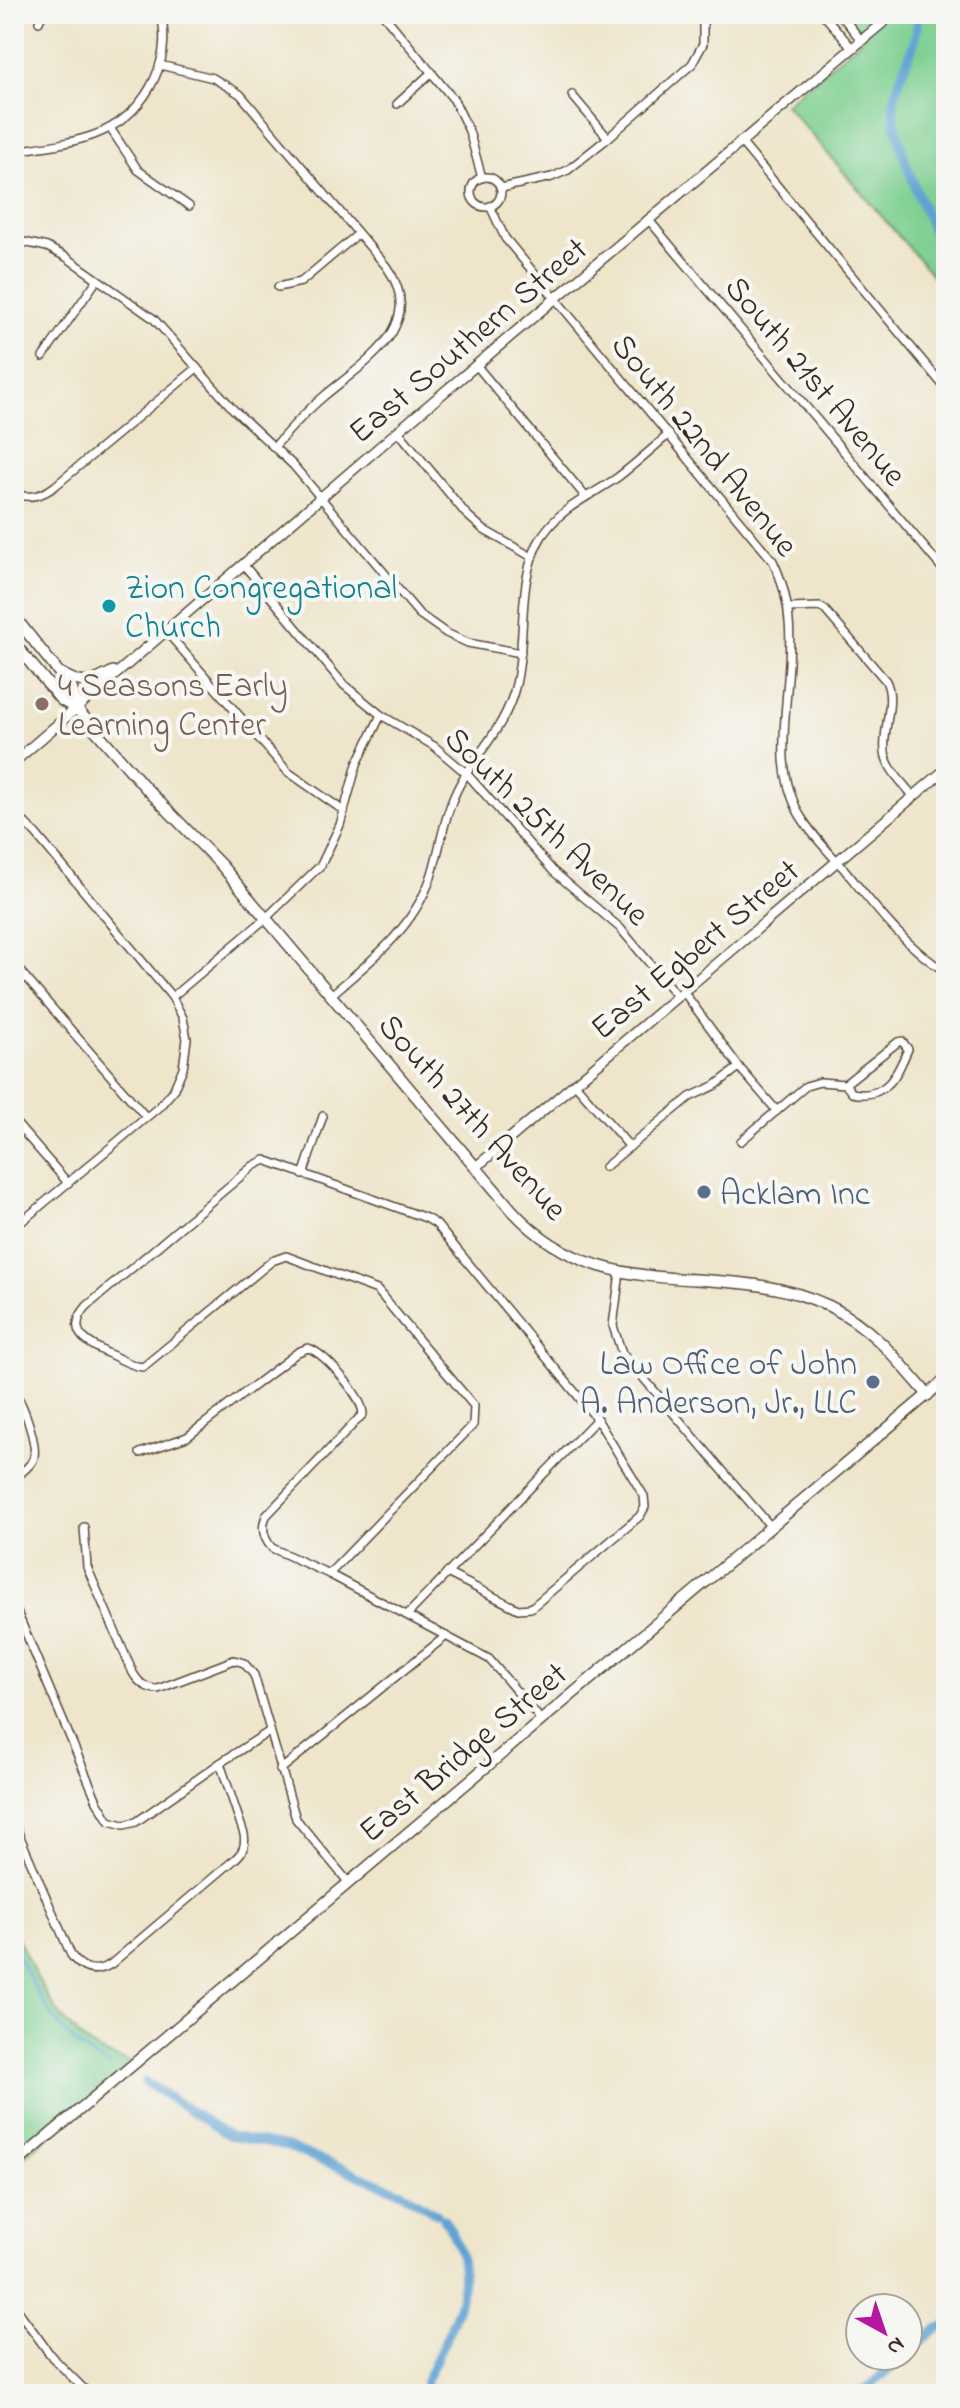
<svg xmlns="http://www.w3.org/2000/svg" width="960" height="2408" font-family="'Indie Flower',sans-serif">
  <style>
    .green { fill: #7fd092; stroke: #5d7d58; stroke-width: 2 }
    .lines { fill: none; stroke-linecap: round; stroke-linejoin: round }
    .stream { stroke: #5fa2d3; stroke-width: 3 }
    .canal { stroke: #5fa2d3; stroke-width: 9 }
    .minor-casing { stroke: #564638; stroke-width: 10 }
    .tertiary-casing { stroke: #564638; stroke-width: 12 }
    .secondary-casing { stroke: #564638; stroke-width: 13 }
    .minor { stroke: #fff; stroke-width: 7 }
    .tertiary { stroke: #fff; stroke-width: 9 }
    .secondary { stroke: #fff; stroke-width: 10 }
    .culture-dot { fill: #0f9aa8; stroke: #f6f6f2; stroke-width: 3 }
    .education-dot { fill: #8d6e63; stroke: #f6f6f2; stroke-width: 3 }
    .service-dot { fill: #5c6f8a; stroke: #f6f6f2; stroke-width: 3 }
    .labels { text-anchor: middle; stroke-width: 8; stroke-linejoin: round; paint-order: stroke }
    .street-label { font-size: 34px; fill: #3b2a1e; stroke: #f6f6f2 }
    .culture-label { font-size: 34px; fill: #0d838f; stroke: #f6f6f2; text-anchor: start }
    .education-label { font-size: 34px; fill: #785e54; stroke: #f6f6f2; text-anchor: start }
    .service-label { font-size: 34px; fill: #4e5e75; stroke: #f6f6f2; text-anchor: start }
  </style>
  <rect width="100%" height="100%" fill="#f6f6f2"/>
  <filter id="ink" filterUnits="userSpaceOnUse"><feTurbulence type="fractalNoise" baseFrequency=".0125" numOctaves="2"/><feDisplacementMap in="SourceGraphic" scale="16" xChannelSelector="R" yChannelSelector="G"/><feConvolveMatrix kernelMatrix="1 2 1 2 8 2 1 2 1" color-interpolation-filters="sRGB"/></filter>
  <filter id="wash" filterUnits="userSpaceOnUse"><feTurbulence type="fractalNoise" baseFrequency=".006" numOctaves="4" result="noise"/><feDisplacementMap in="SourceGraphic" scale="32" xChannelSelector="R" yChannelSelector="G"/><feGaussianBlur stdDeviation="1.8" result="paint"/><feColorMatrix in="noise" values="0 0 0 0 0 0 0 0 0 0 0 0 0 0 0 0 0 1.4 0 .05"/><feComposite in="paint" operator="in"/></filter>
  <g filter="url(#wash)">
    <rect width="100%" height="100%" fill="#eee5cb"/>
    <!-- green -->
    <g class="green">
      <path d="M840,14H946V291L785,104L861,40Z"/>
      <path d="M14,1930C33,1971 55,2022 94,2048C107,2056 122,2060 136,2063L14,2165Z"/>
    </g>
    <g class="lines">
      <!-- stream -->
      <path class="stream" d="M14,1947C38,1994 59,2043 110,2065"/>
      <!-- canal -->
      <g class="canal">
        <path d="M917,14C920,48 897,72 894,103C891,140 931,225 946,262"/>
        <path d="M145,2082L230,2136L288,2147L404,2193L437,2214"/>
        <path d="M908,2353L936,2329L946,2325"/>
        <path d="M425,2394L426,2381C451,2326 484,2277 444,2219"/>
        <path d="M860,2394L904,2356"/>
      </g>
    </g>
  </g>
  <g filter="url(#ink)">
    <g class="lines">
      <!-- minor casing -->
      <g class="minor-casing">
        <g id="minor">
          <path d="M383,14L454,100L469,131L482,178"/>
          <path d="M823,14L852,48"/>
          <path d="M840,14L861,40"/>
          <path d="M39,22L42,14"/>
          <path d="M160,65L213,78L240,94L386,266C430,326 363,363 323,397C305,412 290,429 275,446"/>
          <path d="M572,95L608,138"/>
          <path d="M397,104L432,72"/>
          <path d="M110,128L138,170L189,206"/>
          <path d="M740,141L946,389"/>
          <path d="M14,151C40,147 69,144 94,135C143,117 173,65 161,14"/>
          <circle cx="486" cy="192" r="15"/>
          <path d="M501,188L552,177L568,170L608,138L692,64L703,44V14"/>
          <path d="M490,206L505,238L773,561C805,627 781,690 784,759C785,778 790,795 798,812C810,833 828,851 844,869C875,907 904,946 946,972"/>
          <path d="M648,219L946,573"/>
          <path d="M14,240L47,247L66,257L154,319L233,409L293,465L419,614L446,633L468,643L521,653"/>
          <path d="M278,287L301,282L358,234"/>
          <path d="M43,357L97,280"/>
          <path d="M476,365L585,496"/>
          <path d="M398,431L466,514L484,530L532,557"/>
          <path d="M14,494C30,499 42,496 55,486L197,368"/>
          <path d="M243,564L344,685L381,715L434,746L467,774L553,871L620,928L677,996"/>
          <path d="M789,608L820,607L825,610L886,681C896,702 882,729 885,752C887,769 903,783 913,796"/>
          <path d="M165,630L288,772L344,811"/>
          <path d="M14,812L36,834L172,997L183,1018L187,1039L183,1068L173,1091L160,1106L14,1228"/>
          <path d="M14,964L146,1117"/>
          <path d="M683,991L739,1067L777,1111"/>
          <path d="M331,995C371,961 413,929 431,877C441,846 444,813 460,784C480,748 506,727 516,684C527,638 516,577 542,536C562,506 590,497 618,477C635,464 652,449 669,434"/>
          <path d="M172,997L265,919L321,865L340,825L357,764L381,715"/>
          <path d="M575,1084L630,1147"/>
          <path d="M14,1121L68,1183"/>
          <path d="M741,1141L806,1086L820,1082L845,1084L898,1042L902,1041L908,1049C897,1075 886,1100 852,1093L845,1084"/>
          <path d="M605,1167L690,1097L716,1085L739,1067"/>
          <path d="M303,1175L323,1116"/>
          <path d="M620,1272L613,1326L622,1353L771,1527"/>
          <path d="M14,1392C23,1402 39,1447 33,1460C29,1468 20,1473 14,1479"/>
          <path d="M140,1453L187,1437L298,1352L308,1348C326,1354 362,1396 363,1414L266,1516C261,1528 264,1539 272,1548L329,1574L489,1659L542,1721"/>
          <path d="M84,1527L87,1567L133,1673C139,1683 146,1689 158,1689L234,1660L244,1663L254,1675L296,1819L349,1883"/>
          <path d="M329,1574L473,1425L474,1406L377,1290L286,1256L272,1261L143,1367C130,1366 119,1358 107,1353C86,1342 65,1331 87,1306L253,1166L265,1160L426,1218L436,1224L597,1419L644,1496L645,1507L640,1516L531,1608L518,1609L447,1573"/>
          <path d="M14,1605L97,1801L109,1821L124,1825L136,1822L220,1763L244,1834C246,1846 243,1852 234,1860L111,1964C95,1974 82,1970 71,1955L14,1823"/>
          <path d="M407,1615L597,1419"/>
          <path d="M220,1763L270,1731"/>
          <path d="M280,1770L446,1636"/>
          <path d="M14,2305L52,2357L89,2394"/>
        </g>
      </g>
      <!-- tertiary casing -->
      <g class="tertiary-casing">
        <g id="tertiary">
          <path d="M61,673C85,687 90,683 113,671"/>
          <path d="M14,762L398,431L893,14"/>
          <path d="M476,1167L946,769"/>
        </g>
      </g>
      <!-- secondary casing -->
      <g class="secondary-casing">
        <g id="secondary">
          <path d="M14,616L72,689L77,709"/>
          <path d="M14,643L61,700L77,709L144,786L221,865L511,1209C606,1314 719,1254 829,1306C871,1326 898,1360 928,1395"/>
          <path d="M14,2165L946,1379"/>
        </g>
      </g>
      <!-- minor -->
      <use href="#minor" class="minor"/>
      <!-- tertiary -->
      <use href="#tertiary" class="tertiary"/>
      <!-- secondary -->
      <use href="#secondary" class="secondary"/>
    </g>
  </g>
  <!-- markers -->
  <circle class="culture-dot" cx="109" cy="606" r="8"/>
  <circle class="education-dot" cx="42" cy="704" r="8"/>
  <g class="service-dot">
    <circle cx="704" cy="1192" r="8"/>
    <circle cx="873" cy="1382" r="8"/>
  </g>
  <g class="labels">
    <!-- street labels -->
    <g class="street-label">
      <text transform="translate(467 339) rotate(-40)" y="12">East Southern Street</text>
      <text transform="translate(817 380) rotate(50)" y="12">South 21st Avenue</text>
      <text transform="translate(706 444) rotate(51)" y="12">South 22nd Avenue</text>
      <text transform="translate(548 825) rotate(44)" y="12">South 25th Avenue</text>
      <text transform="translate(694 948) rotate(-40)" y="12">East Egbert Street</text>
      <text transform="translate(474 1116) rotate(48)" y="12">South 27th Avenue</text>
      <text transform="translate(462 1751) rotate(-40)" y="12">East Bridge Street</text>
    </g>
    <!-- culture labels -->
    <g class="culture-label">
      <text x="125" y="598">Zion Congregational<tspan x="125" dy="39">Church</tspan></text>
    </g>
    <!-- education labels -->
    <g class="education-label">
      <text x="58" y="696">4 Seasons Early<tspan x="58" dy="39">Learning Center</tspan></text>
    </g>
    <!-- service labels -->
    <g class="service-label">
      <text x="720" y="1204">Acklam Inc</text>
      <text x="857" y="1374" text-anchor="end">Law Office of John<tspan x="857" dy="39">A. Anderson, Jr., LLC</tspan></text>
    </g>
  </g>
  <!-- margin -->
  <rect width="960" height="2408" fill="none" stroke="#f6f6f2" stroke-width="48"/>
  <!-- north arrow -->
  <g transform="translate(884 2332) rotate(140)"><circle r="38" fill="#f6f6f2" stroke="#aba49d" stroke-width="2"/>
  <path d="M0-6L14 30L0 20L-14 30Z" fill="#b5179e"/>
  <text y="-12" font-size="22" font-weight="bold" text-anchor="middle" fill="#3b2a1e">N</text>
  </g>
</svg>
